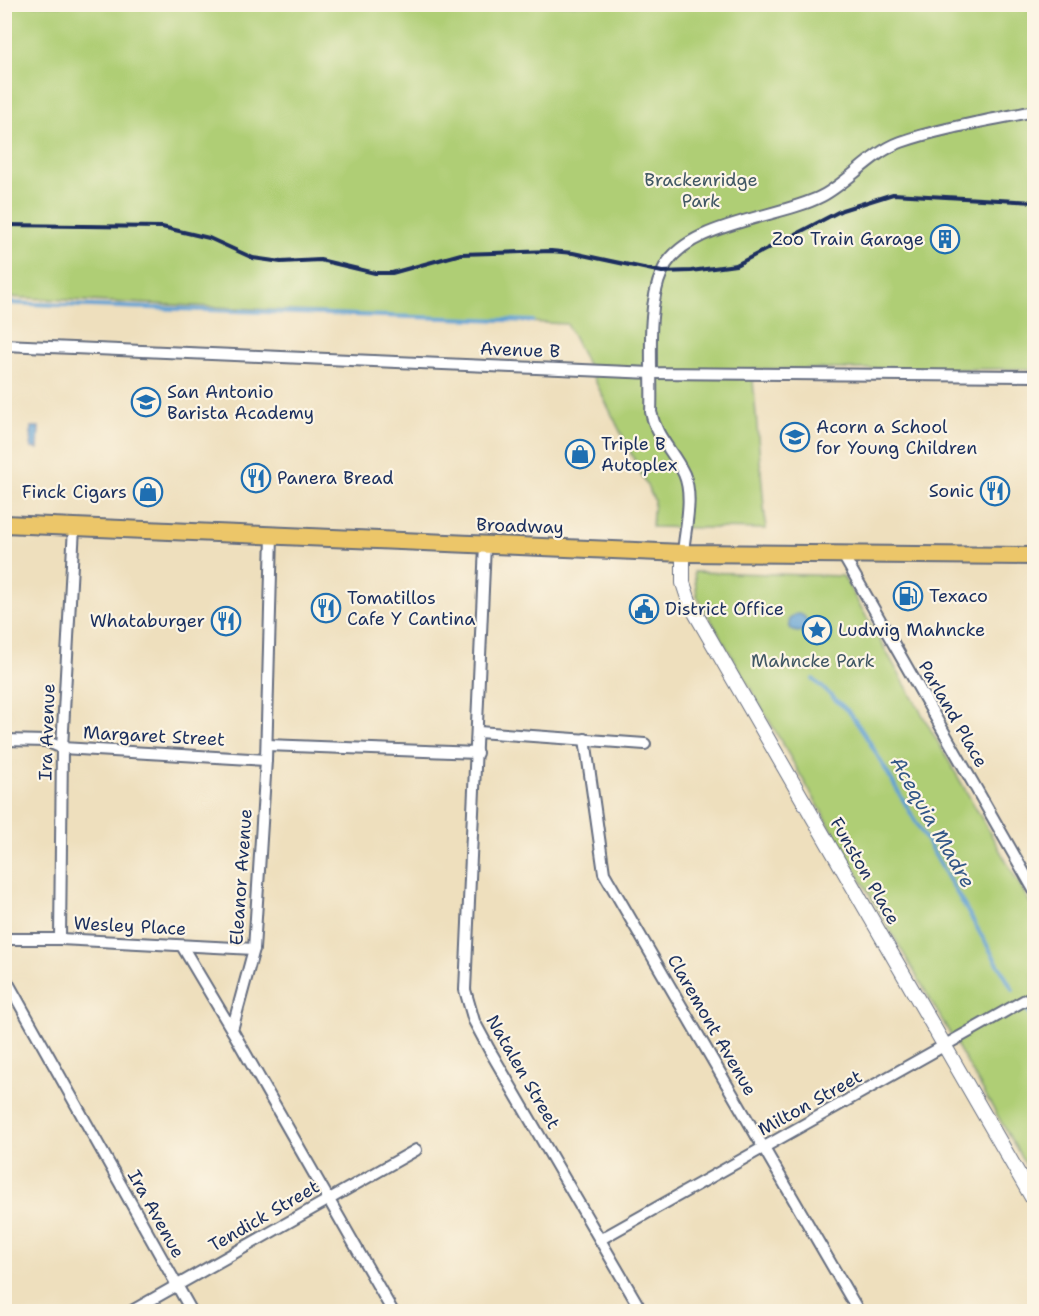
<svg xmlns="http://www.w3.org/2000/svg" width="1039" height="1316" font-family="'Shantell Sans',sans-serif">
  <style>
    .green { fill: #afce75; stroke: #657e6a; stroke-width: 1.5 }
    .water { fill: #60a0d3; stroke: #3e6898; stroke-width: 1.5 }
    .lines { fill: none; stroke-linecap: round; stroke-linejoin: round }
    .stream { stroke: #60a0d3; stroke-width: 4 }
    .minor-casing { stroke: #656d7f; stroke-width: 14 }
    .tertiary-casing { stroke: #656d7f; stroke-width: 16 }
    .primary-casing { stroke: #656d7f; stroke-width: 20 }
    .minor { stroke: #fff; stroke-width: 10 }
    .tertiary { stroke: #fff; stroke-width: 14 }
    .primary { stroke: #ecc669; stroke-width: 16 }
    .rail { stroke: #1b2f5e; stroke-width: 4 }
    .labels { text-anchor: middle; stroke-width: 4.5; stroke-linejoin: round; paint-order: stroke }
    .park-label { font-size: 18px; fill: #405764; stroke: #fcf5e5 }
    .poi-label { font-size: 18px; fill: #1b2f5e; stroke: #fcf5e5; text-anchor: start }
    .street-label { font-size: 18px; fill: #1b2f5e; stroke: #fcf5e5 }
    .water-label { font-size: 20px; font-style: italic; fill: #335787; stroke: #fcf5e5 }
  </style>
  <rect width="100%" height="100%" fill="#fcf5e5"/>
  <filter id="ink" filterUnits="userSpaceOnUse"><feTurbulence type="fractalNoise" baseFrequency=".0167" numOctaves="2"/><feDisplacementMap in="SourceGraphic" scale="12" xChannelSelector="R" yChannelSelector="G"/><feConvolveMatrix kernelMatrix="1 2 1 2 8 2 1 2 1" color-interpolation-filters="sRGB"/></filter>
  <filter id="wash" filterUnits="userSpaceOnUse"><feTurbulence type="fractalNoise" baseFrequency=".008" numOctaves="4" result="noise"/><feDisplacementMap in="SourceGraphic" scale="24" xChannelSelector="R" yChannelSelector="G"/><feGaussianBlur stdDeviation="1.35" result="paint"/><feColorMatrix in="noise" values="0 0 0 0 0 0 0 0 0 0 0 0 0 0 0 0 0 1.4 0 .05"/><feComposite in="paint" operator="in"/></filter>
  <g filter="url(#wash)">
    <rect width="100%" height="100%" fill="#eedfbd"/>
    <!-- green -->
    <g class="green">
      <path d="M5,5H1034V369H752L766,529L652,527L654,500L567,324L5,297Z"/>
      <path d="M694,572L843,576L1034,910V1179L697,596Z"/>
    </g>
    <!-- water -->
    <g class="water">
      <path d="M31,427H39L38,449L31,448Z"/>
      <circle cx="798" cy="623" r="9"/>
    </g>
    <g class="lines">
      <!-- stream -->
      <g class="stream">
        <path d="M4,303L533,321"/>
        <path d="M813,679L850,713L869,741L1013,990"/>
        <path d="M1027,1010L1034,1022"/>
      </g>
    </g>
  </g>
  <g filter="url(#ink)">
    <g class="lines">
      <!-- minor casing -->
      <g class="minor-casing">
        <g id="minor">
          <path d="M4,345L652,373L1034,376"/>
          <path d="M272,535L266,760L254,949L232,1030L393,1312"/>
          <path d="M485,545L465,990L474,1021L489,1049L642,1312"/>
          <path d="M683,553C685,528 694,497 684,474C674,452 656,437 651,412C653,371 645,310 662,272C683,222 778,219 822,196C850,181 871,153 901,142C940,128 993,120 1034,111"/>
          <path d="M843,555L1034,890"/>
          <path d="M478,732L645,744"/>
          <path d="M585,739L604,873L859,1312"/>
          <path d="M4,740L46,741L62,748L266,760"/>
          <path d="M267,745L477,753"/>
          <path d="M4,939H60L254,949"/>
          <path d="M60,939L62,748L74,527"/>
          <path d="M182,946L232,1030"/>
          <path d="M4,976L192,1312"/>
          <path d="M601,1239L1034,995"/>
          <path d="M130,1312L416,1150"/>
        </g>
      </g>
      <!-- tertiary casing -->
      <g class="tertiary-casing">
        <path id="tertiary" d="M683,553V583L690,604L1034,1201"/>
      </g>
      <!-- primary casing -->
      <g class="primary-casing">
        <path id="primary" d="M4,524L683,553L1034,556"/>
      </g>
      <!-- minor -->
      <use href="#minor" class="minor"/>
      <!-- tertiary -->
      <use href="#tertiary" class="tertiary"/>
      <!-- primary -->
      <use href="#primary" class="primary"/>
      <!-- rail -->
      <path class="rail" d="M4,225L162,227L209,238L253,258L281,262L320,260L375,273H392L461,254L551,251L573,253L662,272L691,271L736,265L842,210L893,194L1034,202"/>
    </g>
  </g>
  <!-- icons -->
  <defs>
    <g id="building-ring" transform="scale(1.5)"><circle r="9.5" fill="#fcf5e5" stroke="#1f6fb2" stroke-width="1.5"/><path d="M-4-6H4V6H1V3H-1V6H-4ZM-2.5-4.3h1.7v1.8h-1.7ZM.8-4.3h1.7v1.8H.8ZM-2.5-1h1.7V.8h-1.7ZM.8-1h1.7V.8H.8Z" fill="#1f6fb2"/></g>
    <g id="school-ring" transform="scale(1.5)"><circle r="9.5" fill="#fcf5e5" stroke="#1f6fb2" stroke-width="1.5"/><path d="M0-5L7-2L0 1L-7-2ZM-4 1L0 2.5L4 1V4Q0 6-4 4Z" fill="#1f6fb2"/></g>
    <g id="shop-ring" transform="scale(1.5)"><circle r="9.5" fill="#fcf5e5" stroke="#1f6fb2" stroke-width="1.5"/><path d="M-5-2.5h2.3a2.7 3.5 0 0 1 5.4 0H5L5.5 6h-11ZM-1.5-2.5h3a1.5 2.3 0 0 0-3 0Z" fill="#1f6fb2"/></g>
    <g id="restaurant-ring" transform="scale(1.5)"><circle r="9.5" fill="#fcf5e5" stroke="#1f6fb2" stroke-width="1.5"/><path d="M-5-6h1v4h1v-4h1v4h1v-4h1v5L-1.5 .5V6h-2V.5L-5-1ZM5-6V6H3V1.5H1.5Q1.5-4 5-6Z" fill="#1f6fb2"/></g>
    <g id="fuel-ring" transform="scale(1.5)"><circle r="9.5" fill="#fcf5e5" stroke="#1f6fb2" stroke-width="1.5"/><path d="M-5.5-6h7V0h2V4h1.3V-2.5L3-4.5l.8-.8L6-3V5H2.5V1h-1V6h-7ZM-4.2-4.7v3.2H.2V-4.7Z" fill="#1f6fb2"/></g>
    <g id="civic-ring" transform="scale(1.5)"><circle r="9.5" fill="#fcf5e5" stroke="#1f6fb2" stroke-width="1.5"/><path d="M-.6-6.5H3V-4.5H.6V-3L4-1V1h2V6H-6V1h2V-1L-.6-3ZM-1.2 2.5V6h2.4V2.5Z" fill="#1f6fb2"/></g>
    <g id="sight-ring" transform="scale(1.5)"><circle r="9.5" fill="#fcf5e5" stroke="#1f6fb2" stroke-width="1.5"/><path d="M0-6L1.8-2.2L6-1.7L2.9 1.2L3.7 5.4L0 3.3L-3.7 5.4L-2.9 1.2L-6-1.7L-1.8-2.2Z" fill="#1f6fb2"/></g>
  </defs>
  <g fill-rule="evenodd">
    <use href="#building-ring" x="945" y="239"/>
    <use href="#school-ring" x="146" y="402"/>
    <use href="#school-ring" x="795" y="437"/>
    <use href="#shop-ring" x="580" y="454"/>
    <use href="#restaurant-ring" x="256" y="478"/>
    <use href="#restaurant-ring" x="995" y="491"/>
    <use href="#shop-ring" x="148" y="492"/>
    <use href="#fuel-ring" x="908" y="596"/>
    <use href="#restaurant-ring" x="326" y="608"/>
    <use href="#civic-ring" x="644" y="609"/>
    <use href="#restaurant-ring" x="226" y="621"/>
    <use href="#sight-ring" x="817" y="630"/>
  </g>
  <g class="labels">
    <!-- park labels -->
    <g class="park-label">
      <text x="701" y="186">Brackenridge<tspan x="701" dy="21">Park</tspan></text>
      <text x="813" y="667">Mahncke Park</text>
    </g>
    <!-- poi labels -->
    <g class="poi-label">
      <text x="924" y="245" text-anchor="end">Zoo Train Garage</text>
      <text x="167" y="398">San Antonio<tspan x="167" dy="21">Barista Academy</tspan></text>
      <text x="816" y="433">Acorn a School<tspan x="816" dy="21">for Young Children</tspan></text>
      <text x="601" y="450">Triple B<tspan x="601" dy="21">Autoplex</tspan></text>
      <text x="277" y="484">Panera Bread</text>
      <text x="974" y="497" text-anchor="end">Sonic</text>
      <text x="127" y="498" text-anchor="end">Finck Cigars</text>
      <text x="929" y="602">Texaco</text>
      <text x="347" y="604">Tomatillos<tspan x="347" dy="21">Cafe Y Cantina</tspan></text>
      <text x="665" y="615">District Office</text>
      <text x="205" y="627" text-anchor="end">Whataburger</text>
      <text x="838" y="636">Ludwig Mahncke</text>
    </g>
    <!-- street labels -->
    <g class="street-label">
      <text transform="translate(520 350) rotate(2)" y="6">Avenue B</text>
      <text transform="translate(520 526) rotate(2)" y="6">Broadway</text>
      <text transform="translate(953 714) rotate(60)" y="6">Parland Place</text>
      <text transform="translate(47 732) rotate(-88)" y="6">Ira Avenue</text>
      <text transform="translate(154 736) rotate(3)" y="6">Margaret Street</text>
      <text transform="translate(865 871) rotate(60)" y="6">Funston Place</text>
      <text transform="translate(241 877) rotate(-86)" y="6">Eleanor Avenue</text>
      <text transform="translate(130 926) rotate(3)" y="6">Wesley Place</text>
      <text transform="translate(712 1025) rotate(60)" y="6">Claremont Avenue</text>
      <text transform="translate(523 1072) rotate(60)" y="6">Natalen Street</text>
      <text transform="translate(810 1103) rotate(-29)" y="6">Milton Street</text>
      <text transform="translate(156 1214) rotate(61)" y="6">Ira Avenue</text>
      <text transform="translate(264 1216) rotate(-30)" y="6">Tendick Street</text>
    </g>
    <!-- water labels -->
    <g class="water-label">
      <text transform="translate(933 822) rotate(60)" y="7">Acequia Madre</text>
    </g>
  </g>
  <!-- margin -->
  <rect width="1039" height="1316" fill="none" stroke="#fcf5e5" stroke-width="24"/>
</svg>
